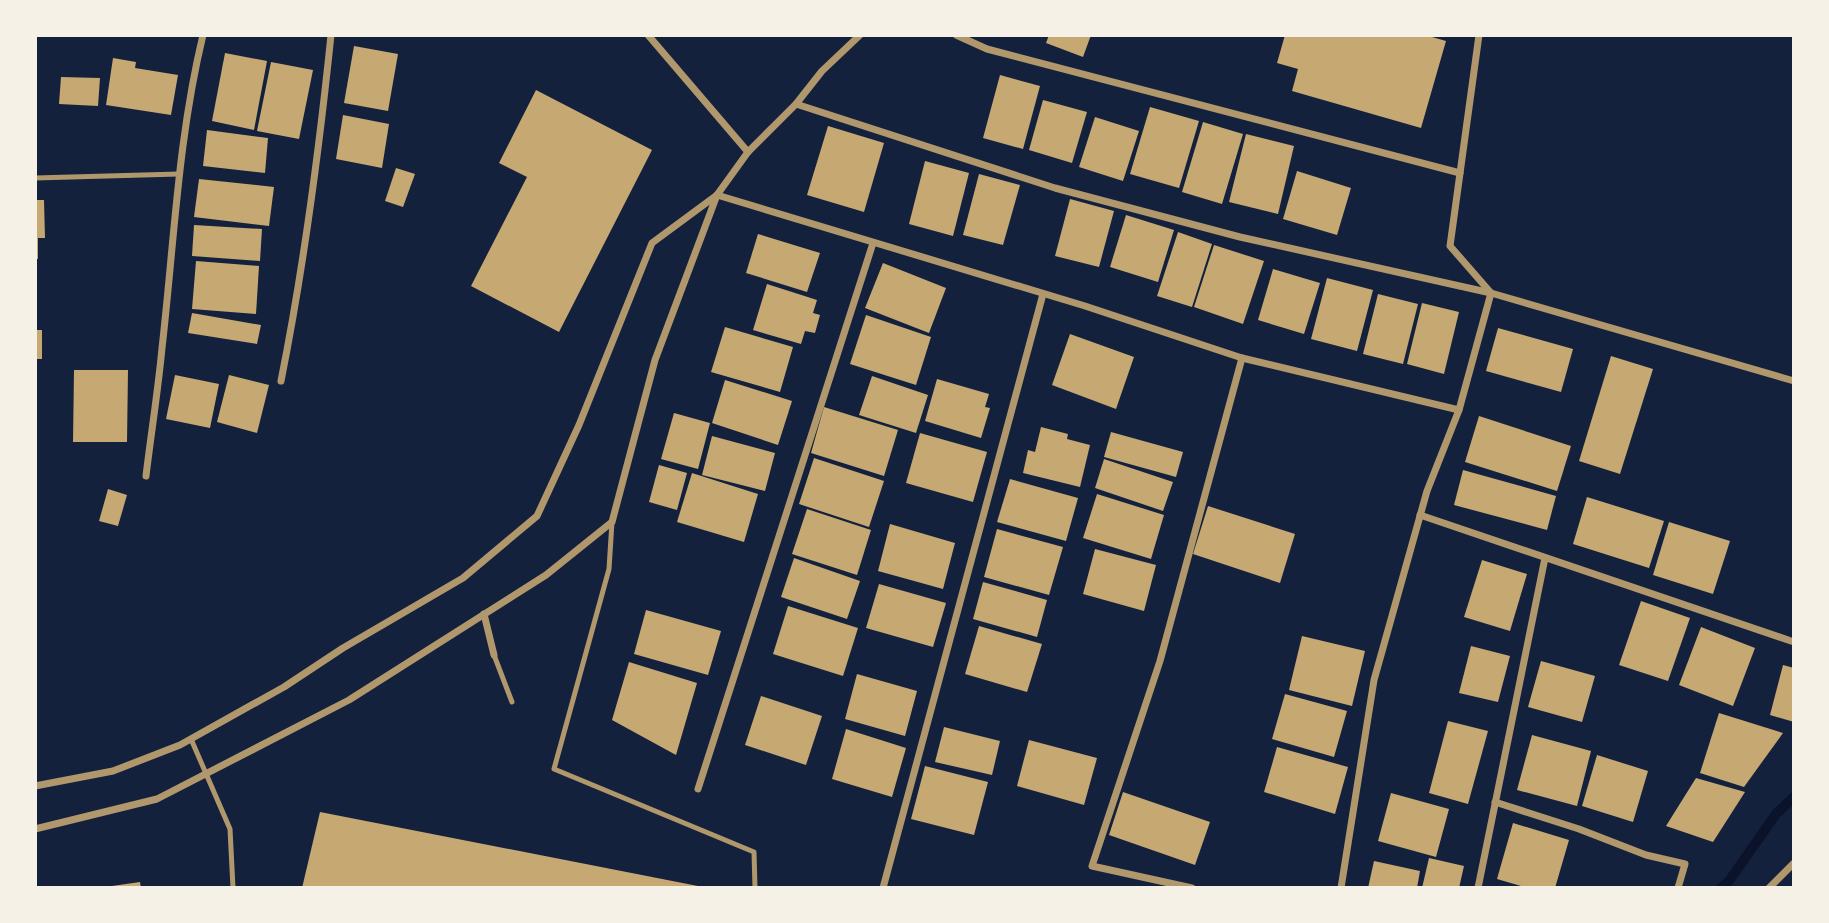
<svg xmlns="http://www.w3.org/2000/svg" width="1829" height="923" font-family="Rubik,sans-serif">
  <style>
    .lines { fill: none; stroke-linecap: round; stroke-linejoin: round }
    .stream { stroke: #0b132b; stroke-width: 10 }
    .building { fill: #c6a872 }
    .service { stroke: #b1986c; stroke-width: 5 }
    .minor { stroke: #b1986c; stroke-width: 7 }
  </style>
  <rect width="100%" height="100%" fill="#14213d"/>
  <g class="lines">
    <!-- stream -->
    <path class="stream" d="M1721,888L1729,881L1776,814L1794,797"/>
  </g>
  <!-- building -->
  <g class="building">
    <path d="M1049,35H1091L1083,57L1046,43Z"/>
    <path d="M1285,35H1425L1446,41L1421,128L1292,91L1298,69L1277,63Z"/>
    <path d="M354,46L398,54L388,111L344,103Z"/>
    <path d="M225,53L267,61L254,130L212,121Z"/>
    <path d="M113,58L136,62L135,68L178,75L171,115L106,105Z"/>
    <path d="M271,62L313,70L299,139L257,131Z"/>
    <path d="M1000,75L1040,86L1023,149L983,138Z"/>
    <path d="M61,77L100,78L98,106L59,104Z"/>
    <path d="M536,90L652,150L559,332L471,286L527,177L499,163Z"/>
    <path d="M1043,100L1087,112L1072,163L1029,150Z"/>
    <path d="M1150,107L1199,121L1179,188L1130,174Z"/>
    <path d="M343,115L389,124L382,168L336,159Z"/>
    <path d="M1095,117L1139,131L1123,181L1079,167Z"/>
    <path d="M1203,122L1243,134L1222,204L1182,192Z"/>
    <path d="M828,126L884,143L864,212L807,195Z"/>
    <path d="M207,130L268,138L265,173L203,166Z"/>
    <path d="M1246,134L1294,146L1278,214L1229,202Z"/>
    <path d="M925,161L969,173L953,236L909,224Z"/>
    <path d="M396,168L415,174L403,207L385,201Z"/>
    <path d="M1297,171L1351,188L1337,235L1283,219Z"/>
    <path d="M979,174L1020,185L1003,245L963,235Z"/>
    <path d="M199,179L274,187L269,226L194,217Z"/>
    <path d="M1070,199L1114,211L1099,267L1055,256Z"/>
    <path d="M35,200H44L45,238H38V259H35Z"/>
    <path d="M1126,215L1174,230L1158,282L1110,267Z"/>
    <path d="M194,225L262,229L260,261L192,256Z"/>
    <path d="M1178,232L1212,244L1192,307L1157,296Z"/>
    <path d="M758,234L820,253L807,292L746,273Z"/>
    <path d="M1214,245L1264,261L1243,324L1194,307Z"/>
    <path d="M196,261L259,266L256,314L192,309Z"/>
    <path d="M883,263L946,288L929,333L865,308Z"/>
    <path d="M1273,269L1320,283L1304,334L1258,320Z"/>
    <path d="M1327,278L1373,290L1357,351L1311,339Z"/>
    <path d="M767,284L817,300L813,313L820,315L815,333L805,331L801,344L753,330Z"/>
    <path d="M1378,294L1418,304L1403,364L1363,354Z"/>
    <path d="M1422,303L1459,312L1444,374L1407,364Z"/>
    <path d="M192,313L261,325L257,344L188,333Z"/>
    <path d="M866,315L931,337L916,385L850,364Z"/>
    <path d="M725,327L793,347L780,392L711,372Z"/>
    <path d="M1498,328L1573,349L1561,392L1486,371Z"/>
    <rect x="35" y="330" width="7" height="29"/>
    <path d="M1070,334L1134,357L1116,409L1052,385Z"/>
    <path d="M1611,356L1653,369L1620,474L1579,461Z"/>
    <path d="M74,370H128L127,442H73Z"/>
    <path d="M175,375L219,384L210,428L166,419Z"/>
    <path d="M229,375L269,385L257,433L217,422Z"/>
    <path d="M872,376L928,395L916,433L859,415Z"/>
    <path d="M937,379L989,394L985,407L990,408L981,438L925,421Z"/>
    <path d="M725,380L792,401L778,445L712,423Z"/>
    <path d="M824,407L898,430L884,476L811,453Z"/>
    <path d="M674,413L710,423L698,469L661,459Z"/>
    <path d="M1479,416L1571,446L1557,491L1465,462Z"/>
    <path d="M1041,427L1068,434L1067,439L1090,445L1080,487L1023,473L1028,450L1035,452Z"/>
    <path d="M1111,432L1183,452L1176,477L1104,457Z"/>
    <path d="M920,433L987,452L973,502L906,483Z"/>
    <path d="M712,436L775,453L765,491L702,475Z"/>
    <path d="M814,458L884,481L869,527L799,504Z"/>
    <path d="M1104,459L1173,482L1163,511L1095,488Z"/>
    <path d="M659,465L687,473L677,510L649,502Z"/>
    <path d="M1463,470L1556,496L1547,530L1454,505Z"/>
    <path d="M692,473L758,494L744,542L677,522Z"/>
    <path d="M1010,479L1078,498L1066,541L997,522Z"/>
    <path d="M108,489L127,495L118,526L99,521Z"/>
    <path d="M1097,494L1164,515L1151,559L1083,538Z"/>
    <path d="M1587,497L1664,521L1649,568L1573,544Z"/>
    <path d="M1208,506L1295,534L1280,583L1193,554Z"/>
    <path d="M807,509L871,530L857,575L792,554Z"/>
    <path d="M1669,522L1730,541L1713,594L1653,575Z"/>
    <path d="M890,524L955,543L943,589L878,571Z"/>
    <path d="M997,529L1063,547L1049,595L984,577Z"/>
    <path d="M1095,549L1156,565L1144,611L1083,594Z"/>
    <path d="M794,558L860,581L847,619L781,597Z"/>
    <path d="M1482,560L1527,574L1510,631L1464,617Z"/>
    <path d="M983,582L1047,600L1037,637L973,619Z"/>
    <path d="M879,584L946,603L933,647L866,628Z"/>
    <path d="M1641,601L1690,618L1668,681L1619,665Z"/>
    <path d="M788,606L858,628L843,676L773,654Z"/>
    <path d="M646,610L721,631L708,675L634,654Z"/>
    <path d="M979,626L1042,644L1027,692L965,674Z"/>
    <path d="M1701,627L1755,648L1733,706L1679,685Z"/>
    <path d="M1302,636L1365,651L1352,706L1289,690Z"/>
    <path d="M1471,646L1510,656L1498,702L1459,693Z"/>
    <path d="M1541,661L1595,676L1582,722L1528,707Z"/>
    <path d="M629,662L697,683L676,755L612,720Z"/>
    <path d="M1783,665L1794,668V722L1770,715Z"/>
    <path d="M857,674L917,691L905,736L845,719Z"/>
    <path d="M1285,694L1347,711L1334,757L1272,739Z"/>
    <path d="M761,696L822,716L806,765L745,745Z"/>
    <path d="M1719,713L1783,733L1744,787L1700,773Z"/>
    <path d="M1448,721L1488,731L1468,804L1429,793Z"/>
    <path d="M944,727L1000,741L992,775L935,762Z"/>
    <path d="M846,729L906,748L892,797L832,779Z"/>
    <path d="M1532,735L1591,751L1577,806L1517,790Z"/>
    <path d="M1029,740L1097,758L1084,805L1017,786Z"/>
    <path d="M1277,747L1348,767L1335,814L1264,792Z"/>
    <path d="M1597,755L1648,771L1633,822L1582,806Z"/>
    <path d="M925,766L988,782L974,835L911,819Z"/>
    <path d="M1696,778L1745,792L1713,842L1666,826Z"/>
    <path d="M1123,792L1210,822L1195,865L1109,835Z"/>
    <path d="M1391,793L1449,809L1436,857L1378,841Z"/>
    <path d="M320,812L703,887V888H302Z"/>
    <path d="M1513,823L1569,840L1555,888H1528L1497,879Z"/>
    <path d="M1429,858L1464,866L1459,888H1422Z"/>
    <path d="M1374,861L1420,871L1417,888H1368Z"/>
    <path d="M140,882L141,888H112V886Z"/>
  </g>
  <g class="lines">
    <!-- service -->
    <g class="service">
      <path d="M35,178L179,174"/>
      <path d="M612,522L609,569L554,769L754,852L755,888"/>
      <path d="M494,655L512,702"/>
      <path d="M191,739L230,829L233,888"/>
    </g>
    <!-- minor -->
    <g class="minor">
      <path d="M648,35L748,152"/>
      <path d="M956,35L987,49L1460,173"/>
      <path d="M796,104L1055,188L1240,237L1491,293L1794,381"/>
      <path d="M717,195L1085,306L1242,358L1459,410"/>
      <path d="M281,381C304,266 319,151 331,35"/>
      <path d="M146,476C151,434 158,391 162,348C174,244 178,138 203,35"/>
      <path d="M1420,515L1794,642"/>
      <path d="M484,614L494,655"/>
      <path d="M35,786L113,771L180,745L284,687L343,648L463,578L537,516L579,425L652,243L717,195"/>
      <path d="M698,789L873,243"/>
      <path d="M1495,802L1579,829L1646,855L1685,864L1678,888"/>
      <path d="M35,829L157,799L349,700L546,575L612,522L655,360L717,195L748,152L796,104L822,71L860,35"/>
      <path d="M883,888L1043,294"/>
      <path d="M1192,888L1092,866L1160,661L1242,358"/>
      <path d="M1341,888L1374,680L1427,491L1459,410L1491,293L1450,246L1479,35"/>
      <path d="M1478,888L1545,558"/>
      <path d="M1769,888L1794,863"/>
    </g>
  </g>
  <!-- border -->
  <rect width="1829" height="923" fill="none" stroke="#f6f1e7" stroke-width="74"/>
</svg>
